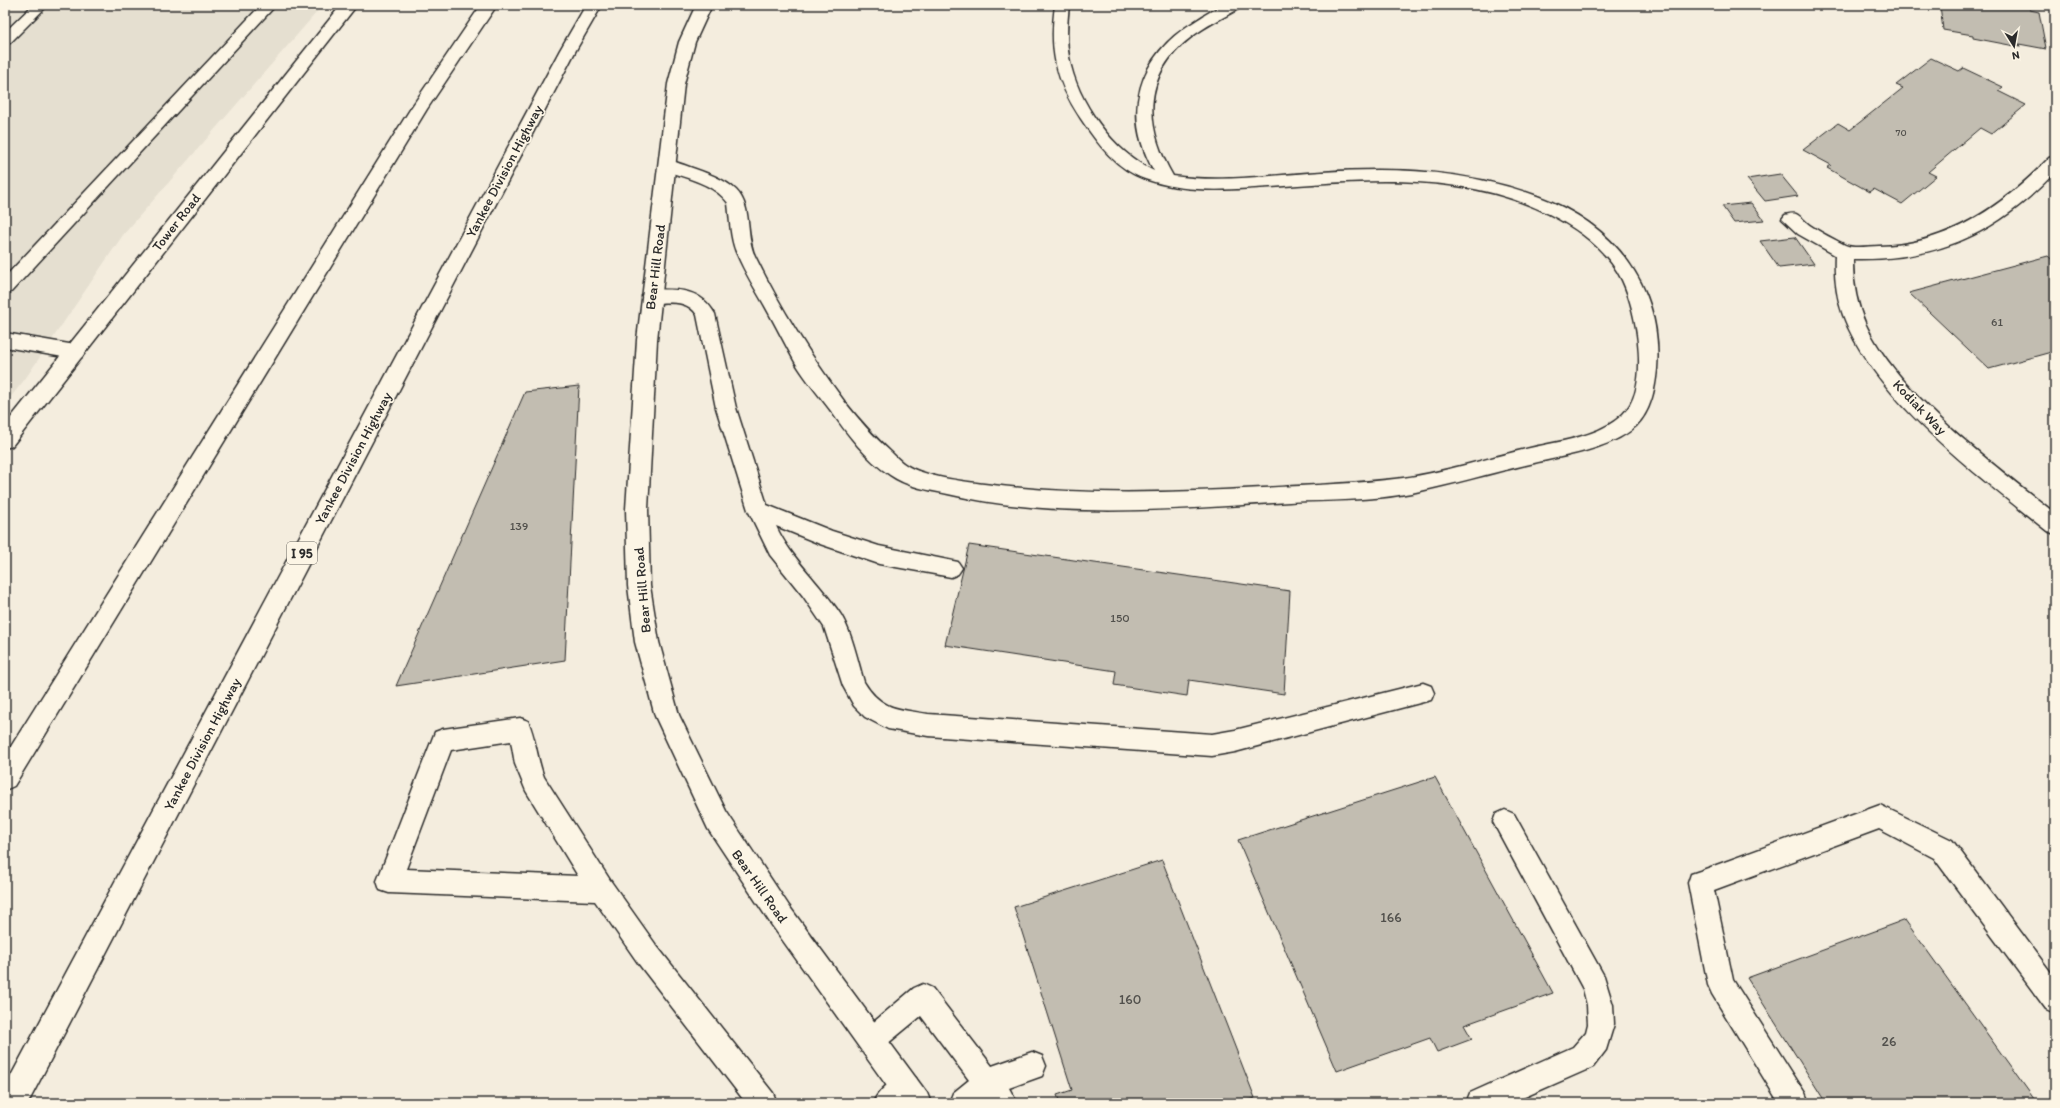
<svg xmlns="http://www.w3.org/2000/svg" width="2060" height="1108" font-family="Itim,sans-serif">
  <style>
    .built { fill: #e5dfd0 }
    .building { fill: #c2bdb1; stroke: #2b2b2b }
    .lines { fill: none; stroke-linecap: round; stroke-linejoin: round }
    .service-casing { stroke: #2b2b2b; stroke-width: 3 }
    .minor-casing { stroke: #2b2b2b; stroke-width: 3 }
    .tertiary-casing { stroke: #2b2b2b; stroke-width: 3 }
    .motorway-casing { stroke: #2b2b2b; stroke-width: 3 }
    .service { fill: #fcf5e5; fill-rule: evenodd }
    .minor { fill: #fcf5e5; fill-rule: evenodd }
    .tertiary { fill: #fcf5e5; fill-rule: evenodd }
    .motorway { fill: #fcf5e5; fill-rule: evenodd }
    .labels { text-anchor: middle; stroke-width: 3.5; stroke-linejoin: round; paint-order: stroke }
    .far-number-label { font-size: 10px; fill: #51504c }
    .number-label { font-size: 12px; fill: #51504c }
    .shield { fill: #fcf5e5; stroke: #6a6863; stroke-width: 1 }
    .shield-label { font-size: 13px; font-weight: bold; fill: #2b2b2b }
    .street-label { font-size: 14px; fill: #2b2b2b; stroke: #fcf5e5 }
    .near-number-label { font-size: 14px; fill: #51504c }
  </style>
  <rect width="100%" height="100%" fill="#f4edde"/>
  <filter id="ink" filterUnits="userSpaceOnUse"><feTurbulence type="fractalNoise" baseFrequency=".025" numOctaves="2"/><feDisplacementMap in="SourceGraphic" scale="8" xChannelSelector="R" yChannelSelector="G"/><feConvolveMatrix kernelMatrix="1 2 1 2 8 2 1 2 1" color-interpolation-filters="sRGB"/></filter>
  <g filter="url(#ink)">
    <!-- built -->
    <path class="built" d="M5,5H323L123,235L25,379L5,404Z"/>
    <!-- building -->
    <g class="building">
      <path d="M1940,5H2029L2030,10L2039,12L2046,49L2019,44L2020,47L1973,38V35L1943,30Z"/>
      <path d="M1931,58L1959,71L1963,68L2003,87L1998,91L2026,105L1991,134L1980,128L1928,172L1936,176L1902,204L1874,189L1870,192L1827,168L1831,165L1803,150L1838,123L1850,130L1903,88L1896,85Z"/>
      <path d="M1780,174L1798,196L1765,201L1747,179Z"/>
      <path d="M1751,203L1764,220L1734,223L1722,206Z"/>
      <path d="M1795,237L1814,264L1779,268L1760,241Z"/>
      <path d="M2048,256L2055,262V351L1989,369L1909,293Z"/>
      <path d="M579,386L565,660L396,686L525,392Z"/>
      <path d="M969,545L1290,591L1284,694L1189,680L1187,696L1114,685L1116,671L945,645Z"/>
      <path d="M1435,777L1553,993L1464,1025L1472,1039L1437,1052L1430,1038L1337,1071L1238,840Z"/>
      <path d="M1162,860L1255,1098L1241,1103H1060L1057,1095L1072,1090L1014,907Z"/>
      <path d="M1905,920L2037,1103H1826L1747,978Z"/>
    </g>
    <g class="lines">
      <!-- service casing -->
      <g class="service-casing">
        <g id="service">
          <path d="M33,5H48L10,43L5,44V32Z"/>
          <path d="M261,5H276L11,292L5,294V277Z"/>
          <path d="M1055,5H1069C1067,22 1066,40 1069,57C1077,102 1113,152 1154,171C1121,114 1138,56 1194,22C1203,16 1214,9 1224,5C1229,4 1237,5 1242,5L1240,8C1223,18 1205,26 1190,38C1142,75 1144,127 1173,176C1222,183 1273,175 1322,172C1395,167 1467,170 1537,196C1614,224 1663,286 1657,369C1655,389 1651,411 1636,426C1612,449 1562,456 1530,464C1490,473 1451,485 1411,493C1371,501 1329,500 1289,502C1177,509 1058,520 948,494C929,490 907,487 890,475C866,459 848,435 831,411C819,395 805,379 795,362C785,344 776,326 766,308C756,290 745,273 737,254C730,239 730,219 728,203C714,183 682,177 661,169L659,165L661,161L667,160L673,161C693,169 720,175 736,190C753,207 745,236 755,256C780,307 810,355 844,401C860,421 872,435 891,452C896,457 901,462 906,465C925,477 962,481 984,484C1077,496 1170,493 1263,488C1310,485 1357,484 1403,478C1446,472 1488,458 1530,448C1560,441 1600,437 1623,414C1651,387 1637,312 1622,280C1607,250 1579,229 1549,214C1467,173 1373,179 1284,186C1239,189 1189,195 1145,179C1116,169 1097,143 1081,119C1055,80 1049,50 1055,5Z"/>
          <path d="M651,290C678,289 700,288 715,314L736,408L767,505L832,531L879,546L958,562L962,568L958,574L951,577L879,564L820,544L776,526C791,559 821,584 841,615C852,633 858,662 864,682C881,710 898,709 928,714L1212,734L1235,730L1423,683L1431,686L1434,693L1431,700L1235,752L1212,756L928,736L888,729L865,717L854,706L843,686L824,627L803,596L770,555L748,510L716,408L697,315C685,296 662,306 645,301L642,296L645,291Z"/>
          <path d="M5,333L75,345L82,347L84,352L82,357L75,359L5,347Z"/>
          <path d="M520,718L528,721C536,739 537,759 544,777L610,880L656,945L773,1093L777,1103H746L638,963L595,901L389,893L380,890L377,881L435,732L443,729ZM511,741L515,764L526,791L578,876L406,869L451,750Z"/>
          <path d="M1880,805L1952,840L2055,978V1013L2046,1009L1934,858L1879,829L1714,890L1733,980L1805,1093L1809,1103H1779L1712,994L1708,985L1688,883L1691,874L1700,871Z"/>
          <path d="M1505,810L1514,814L1604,976L1613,1005L1614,1024L1606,1050L1593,1067L1511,1103H1466L1470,1093L1573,1047L1586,1032L1588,1024L1587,1005L1583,989L1493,822L1496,814Z"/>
          <path d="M923,984L932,988L992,1066L1032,1052L1042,1056L1046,1066L1042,1076L1009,1088L1017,1103H949L953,1093L969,1080L921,1016L881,1049L872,1053L863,1049L859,1040L863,1031L914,988Z"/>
          <path d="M906,1074L916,1078L920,1088C911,1108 894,1103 873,1103C879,1089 892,1080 906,1074Z"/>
        </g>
      </g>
      <!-- minor casing -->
      <g class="minor-casing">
        <g id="minor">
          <path d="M341,5H357L12,446L5,448V425Z"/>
          <path d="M2055,156V172C1998,233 1937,261 1853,259V263C1853,284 1857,305 1866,325C1898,394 1995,466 2055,513V534L2047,531C1979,476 1874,399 1843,315C1836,296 1834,275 1835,255L1798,234L1782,219L1785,215C1789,214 1792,213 1796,214C1802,217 1806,223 1811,226C1821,233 1834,239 1845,245C1854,249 1869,246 1879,246C1947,245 2003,206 2049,158Z"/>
        </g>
      </g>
      <!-- tertiary casing -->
      <g class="tertiary-casing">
        <path id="tertiary" d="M696,5H712L695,42L684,84L657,340L648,509L650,586L659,642L679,715L726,811L789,906L927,1093L931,1103H899L771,924L708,829L655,716L635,642L628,586L626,509L637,340L668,84L679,42Z"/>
      </g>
      <!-- motorway casing -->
      <g class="motorway-casing">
        <g id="motorway">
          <path d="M481,5H497L427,109L14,786L5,790V756L411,108Z"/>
          <path d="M586,5H602L576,50L28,1103H5V1087L560,50Z"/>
        </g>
      </g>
      <!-- service -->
      <use href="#service" class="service"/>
      <!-- minor -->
      <use href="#minor" class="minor"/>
      <!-- tertiary -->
      <use href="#tertiary" class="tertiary"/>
      <!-- motorway -->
      <use href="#motorway" class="motorway"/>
    </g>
  </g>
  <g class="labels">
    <!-- far-number labels -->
    <g class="far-number-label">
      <text x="1901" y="136">70</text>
    </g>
    <!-- number labels -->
    <g class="number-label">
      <text x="1997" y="326">61</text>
      <text x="519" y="530">139</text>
      <text x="1120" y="622">150</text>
    </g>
    <!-- shield labels -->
    <rect class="shield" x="287" y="542" width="30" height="22" rx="3"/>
    <g class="shield-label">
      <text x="302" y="558">I 95</text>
    </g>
    <!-- street labels -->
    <g class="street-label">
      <text transform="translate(504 171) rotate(-62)" y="5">Yankee Division Highway</text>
      <text transform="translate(176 222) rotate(-52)" y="5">Tower Road</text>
      <text transform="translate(655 267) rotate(-83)" y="5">Bear Hill Road</text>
      <text transform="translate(1920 407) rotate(46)" y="5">Kodiak Way</text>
      <text transform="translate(353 458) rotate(-62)" y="5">Yankee Division Highway</text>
      <text transform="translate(642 590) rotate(-95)" y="5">Bear Hill Road</text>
      <text transform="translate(202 744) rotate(-62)" y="5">Yankee Division Highway</text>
      <text transform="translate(760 886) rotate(55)" y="5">Bear Hill Road</text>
    </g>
    <!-- near-number labels -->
    <g class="near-number-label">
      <text x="1391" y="922">166</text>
      <text x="1130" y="1004">160</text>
      <text x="1889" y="1046">26</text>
    </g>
  </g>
  <!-- margin -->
  <rect width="2060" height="1108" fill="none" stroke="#fcf5e5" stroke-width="20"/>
  <rect x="10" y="10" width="2040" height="1088" fill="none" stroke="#2b2b2b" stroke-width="1.5" filter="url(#ink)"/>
  <!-- north arrow -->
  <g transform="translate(2014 46) rotate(169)" stroke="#fcf5e5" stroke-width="3" paint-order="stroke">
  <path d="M0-3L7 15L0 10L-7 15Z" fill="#2b2b2b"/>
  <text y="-6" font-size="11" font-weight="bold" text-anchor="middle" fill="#2b2b2b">N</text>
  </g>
</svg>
